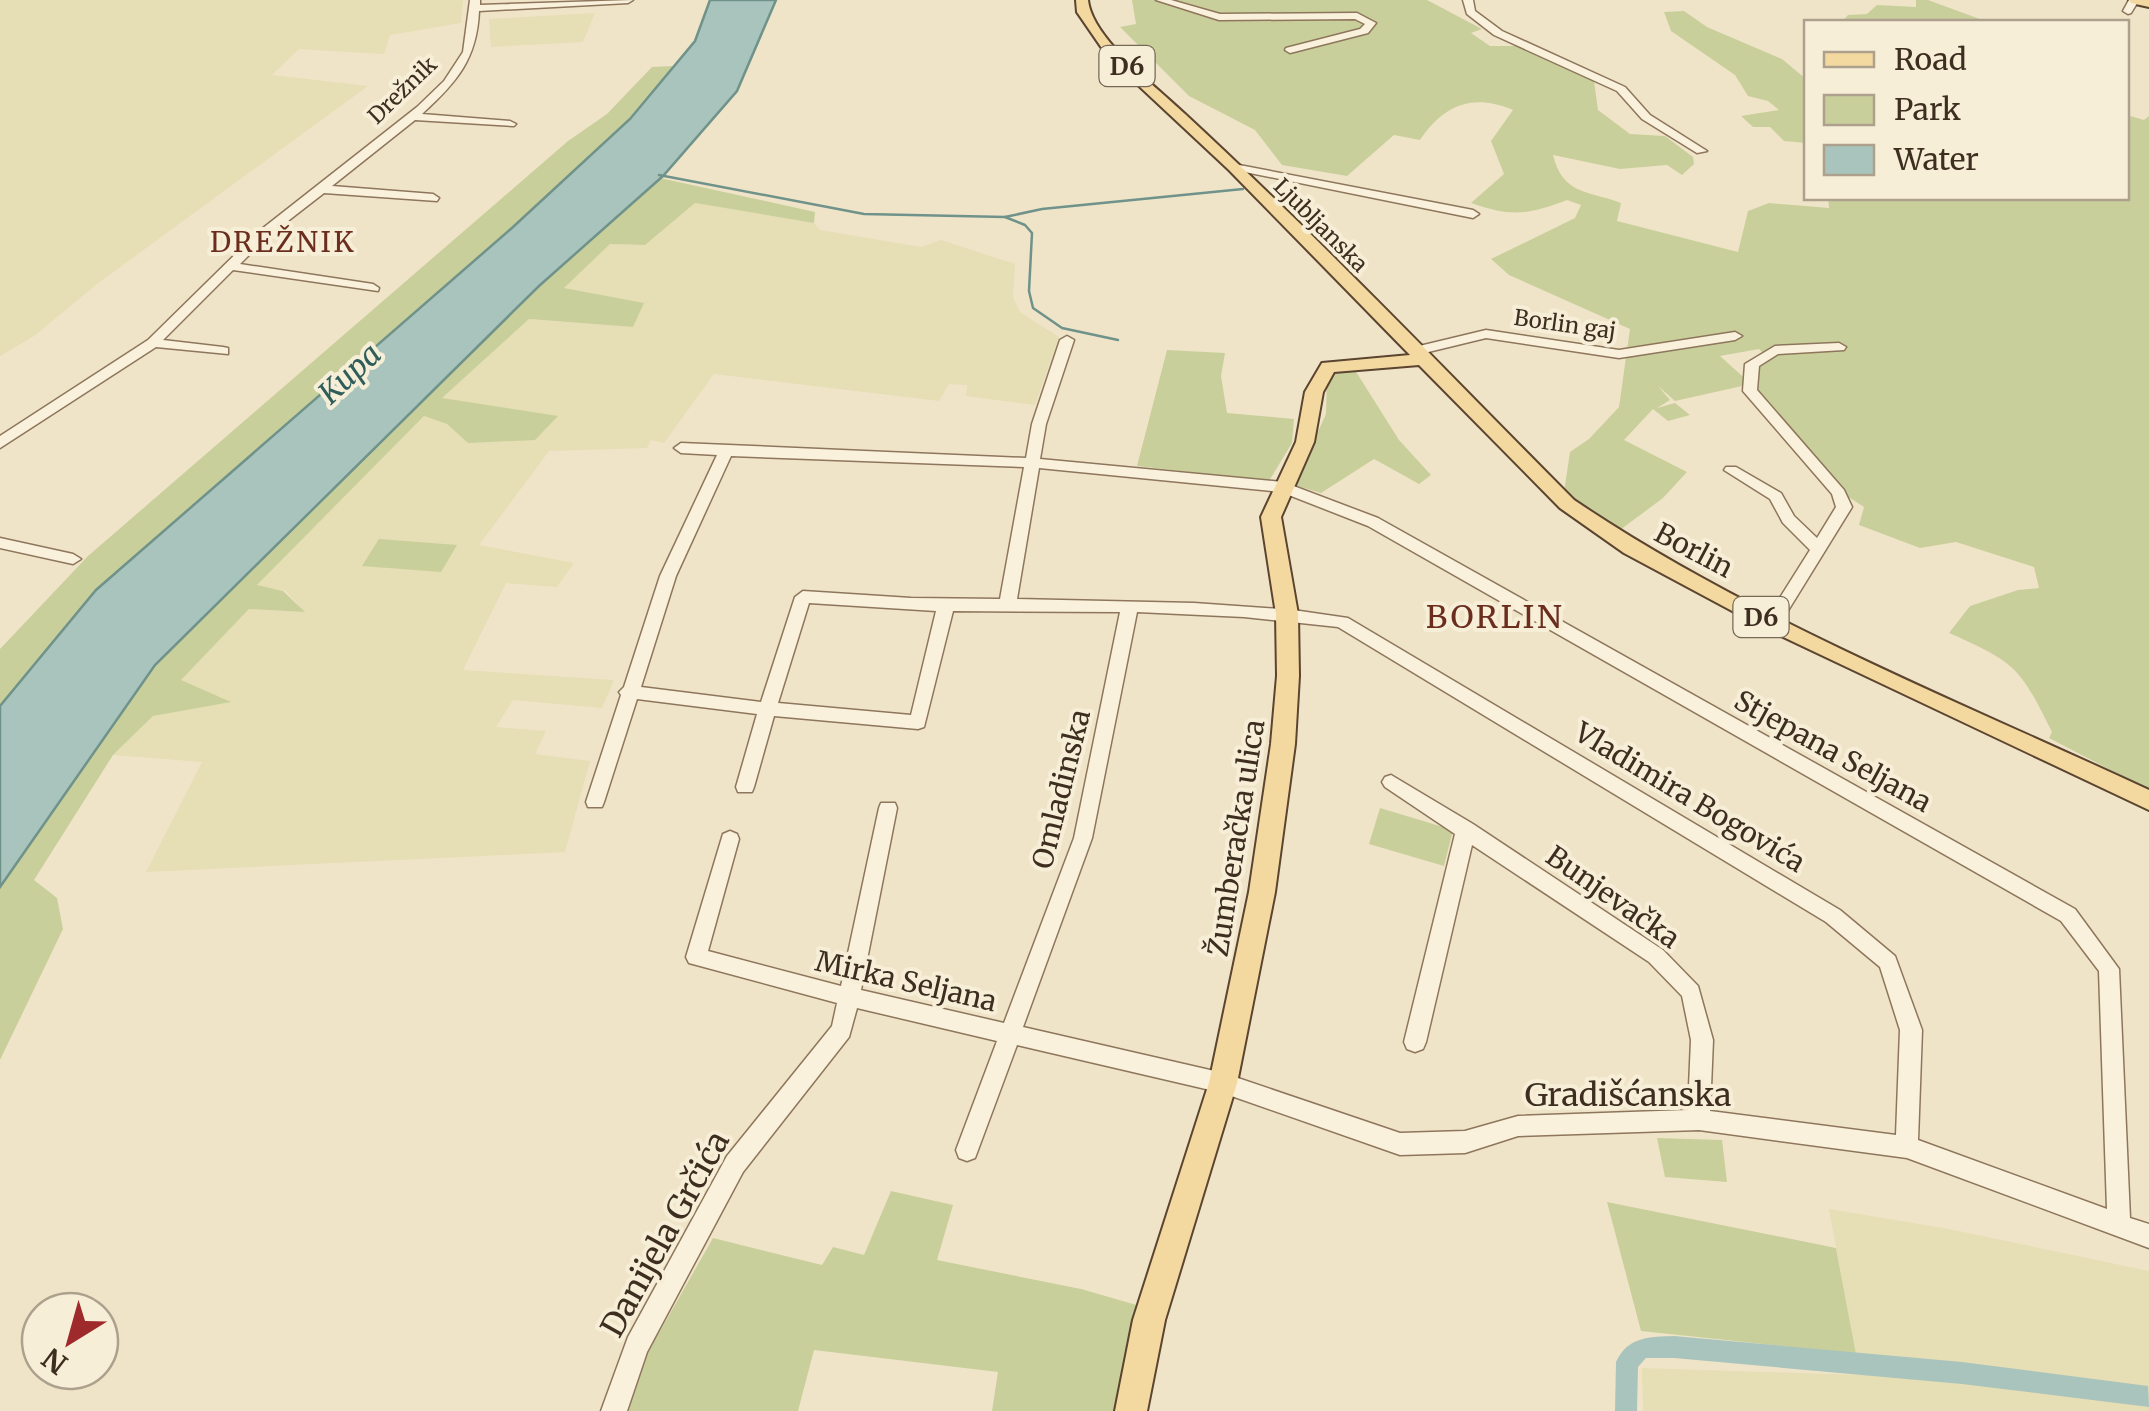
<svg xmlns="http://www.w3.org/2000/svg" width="2149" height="1411" font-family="Merriweather,serif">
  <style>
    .farmland { fill: #e6deb5 }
    .green { fill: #c9cf9b }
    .water { fill: #a9c4bc; stroke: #6f938a; stroke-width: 2.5 }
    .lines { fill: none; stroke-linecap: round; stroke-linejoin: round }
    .stream { stroke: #6f938a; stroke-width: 2.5 }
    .canal { fill: #a9c4bc; fill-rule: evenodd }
    .minor-casing { stroke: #8d765c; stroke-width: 3 }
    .major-casing { stroke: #5b4430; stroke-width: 4 }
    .minor { fill: #faf1dc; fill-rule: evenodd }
    .major { fill: #f3d9a0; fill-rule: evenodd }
    .labels { text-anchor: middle; stroke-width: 8; stroke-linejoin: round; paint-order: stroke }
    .far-street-label { font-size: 22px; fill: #3d2e20; stroke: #f7eed8 }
    .shield { fill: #f7eed8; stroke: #756857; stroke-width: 2.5 }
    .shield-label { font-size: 25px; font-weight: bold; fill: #3d2e20 }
    .far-quarter-label { font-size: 28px; letter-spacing: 2.5px; fill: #6b2e1e; stroke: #f7eed8 }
    .street-label { font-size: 28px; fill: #3d2e20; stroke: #f7eed8 }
    .water-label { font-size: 30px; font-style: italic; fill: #2f5d5a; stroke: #f7eed8 }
    .quarter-label { font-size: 32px; letter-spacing: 2.5px; fill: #6b2e1e; stroke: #f7eed8 }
    .near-street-label { font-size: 32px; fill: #3d2e20; stroke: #f7eed8 }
  </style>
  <rect width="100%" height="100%" fill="#f0e4c8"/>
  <!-- farmland -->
  <g class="farmland">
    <path d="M0,0H463L461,23L390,35L384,54L299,49L272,75L368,86L101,281L34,336L0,356Z"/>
    <path d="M595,13L583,42L491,47L489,19Z"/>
    <path d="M695,203L814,223L820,230L921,247L941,240L1015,264L1013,297L1020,312L1059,337L1035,405L966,396L967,385L949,384L939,401L714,374L664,443L651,440L647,448L549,451L479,545L574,563L557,587L506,583L463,670L614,680L602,708L513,700L496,727L546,731L535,754L590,761L565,852L146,872L202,762L113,755L153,716L229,702L180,680L249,609L304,612L286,591L256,586L424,416L447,424L468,443L441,398L529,319L633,327L643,303L563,288L610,244L645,245Z"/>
    <path d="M1829,1209L1949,1229L2149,1271V1411H1643L1642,1368L1860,1375Z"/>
  </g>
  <!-- green -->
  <g class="green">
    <path d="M1132,0H1427L1482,29L1471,33L1490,46H1517L1594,81L1598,110L1630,134L1665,136L1693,157L1694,164L1682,175L1667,165L1620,169L1553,155C1563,195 1587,190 1621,203L1617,221L1738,252L1748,211L1769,203L1829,208L1828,198H2126L2127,115L2144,120L2149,116V790L2049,738L2052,732C2020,667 2015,662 1949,633L1970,606L2018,590L2039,588L2034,567L1956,542L1920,548L1859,525L1864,507L1844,494L1755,390L1753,366L1765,355L1759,349L1720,356L1751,384L1675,401L1658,386L1670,400L1657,408L1675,403L1690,415L1668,421L1653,409L1624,440L1687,472L1663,498L1620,530L1595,517L1564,492L1570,452L1589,439L1619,407L1630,329L1509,275L1491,259L1575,218L1581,205L1567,200C1527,215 1512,217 1471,203L1504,174L1491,141L1513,110C1472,93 1444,105 1420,140L1394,135L1347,176L1282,165L1255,130L1189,96L1120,27L1136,24Z"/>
    <path d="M1916,0H1928L1988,22H1842L1848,15L1867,14L1877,5L1916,7Z"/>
    <path d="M1684,11L1707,27L1782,59L1806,79V143L1784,141L1770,127H1753L1741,116L1779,110L1768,101L1748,96L1735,75L1671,31L1664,12Z"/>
    <path d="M674,66L630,119L513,227L95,590L0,706V649L88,556L568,141L607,114L652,67Z"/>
    <path d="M660,178L815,212L814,223L695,203L645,245L610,244L564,288L644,303L633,327L529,319L442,398L558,416L535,440L468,443L447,424L424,416L257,585L283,591L305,612L249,609L181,680L231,702L153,716L113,755L34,880L57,898L63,929L0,1060V887L155,665L547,279Z"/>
    <path d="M1167,350L1225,353L1221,376L1227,413L1294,419L1292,443L1269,481L1137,466Z"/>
    <path d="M1353,367L1399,440L1431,475L1419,484L1374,459L1321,493L1294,485L1326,414L1327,378L1336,369Z"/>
    <path d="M379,539L457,545L441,572L362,566Z"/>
    <path d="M1380,808L1453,830L1444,866L1369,844Z"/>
    <path d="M1657,1138L1722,1140L1727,1182L1665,1177Z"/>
    <path d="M891,1191L953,1205L937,1260L1081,1289L1140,1306L1117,1411H992L998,1372L814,1350L798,1411H626L643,1361L713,1238L822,1265L833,1247L864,1255Z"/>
    <path d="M1607,1202L1836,1248L1856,1354L1641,1331Z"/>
  </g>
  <!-- water -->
  <path class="water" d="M710,0H776L737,91L663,176L539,286L155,665L0,887V706L96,590L513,227L630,119L695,41Z"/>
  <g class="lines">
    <!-- stream -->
    <g class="stream">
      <path d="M659,175L864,214L1005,217L1025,225L1032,233L1029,291L1033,308L1062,328L1118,340"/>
      <path d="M1005,217L1042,209L1243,189"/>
    </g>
    <!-- canal -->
    <path class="canal" d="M1674,1336L1962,1362L2148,1386L2149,1407L1962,1384L1674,1358H1646L1638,1367L1637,1411H1615L1616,1362C1628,1336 1650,1337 1674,1336Z"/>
    <!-- minor casing -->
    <g class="minor-casing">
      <g id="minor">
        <path d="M470,0H480V5L633,0L628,3L479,11C477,59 457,82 422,114L510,121L516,124L514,126L415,120L332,186L433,194L439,198L437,201L324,193L266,238L240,264L373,284L379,288L378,291L233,270L163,340L223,347L228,348V354L156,347L0,448V436L148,340L258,232L417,107L444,81L463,52Z"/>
        <path d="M1156,0H1171L1220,14L1357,13L1376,23L1368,33L1290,53L1285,50L1286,48L1360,29L1365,24L1355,19L1219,20Z"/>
        <path d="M1463,0H1473L1475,11L1502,31L1625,87L1650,115L1707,151L1697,153L1642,119L1617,91L1494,35L1467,14Z"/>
        <path d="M2129,0H2139L2131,13L2128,14L2123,11Z"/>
        <path d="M1234,164L1473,210L1479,214L1473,218L1230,169V165Z"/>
        <path d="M1486,330L1619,350L1735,332L1742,336L1735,340L1619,358L1486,338L1416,355L1409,351L1411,348Z"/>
        <path d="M1067,336L1074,340L1046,424L1040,459L1283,482L1378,518L2075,909L2119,969L2130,1218L2149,1224V1248L1907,1158L1699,1130L1518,1136L1465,1153L1400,1155L1223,1093L1017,1045L978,1150L975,1158L967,1161L959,1158L956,1150L997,1041L857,1008L849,1037L743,1172L647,1352L627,1411H601L628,1337L727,1156L832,1026L837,1003L689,963L686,957L723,834L730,831L737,834L739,839L708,951L841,986L879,808L881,803H895L897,808L861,990L1004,1023L1074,838L1120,612L953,611L924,727L918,729L774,716L754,787L752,792H738L736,787L757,714L637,699L604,802L602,807H588L586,802L621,695L619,692L624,687L660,576L717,455L681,453L674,448L681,443L1026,458L1032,424L1060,340ZM731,456L1024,467L1000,599L911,598L803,591L795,597L761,702L641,687L676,576ZM1039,468L1281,492L1368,526L2061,921L2099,971L2107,1209L1918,1140L1922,1030L1895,956L1840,910L1348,618L1293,610L1194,603L1017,599ZM809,603L936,611L911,715L778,703ZM1137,612L1244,617L1338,627L1826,922L1880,967L1900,1030L1896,1135L1710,1111L1713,1040L1698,986L1663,950L1473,824L1391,775L1385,777L1382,782L1385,787L1455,834L1404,1042L1407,1049L1415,1052L1423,1049L1426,1042L1472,845L1649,962L1682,996L1691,1040L1688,1110L1518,1116L1465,1131L1400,1133L1223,1073L1023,1027L1092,838Z"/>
        <path d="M1839,343L1846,347L1844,350L1778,354L1759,366L1757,390L1844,490L1852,507L1778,627L1772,629L1764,623L1810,550L1783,523L1770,499L1724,470L1726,467H1736L1781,493L1794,516L1817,538L1836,507L1832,494L1743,391L1745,364L1775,346Z"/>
        <path d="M0,538L73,554L81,559L73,564L0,548Z"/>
      </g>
    </g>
    <!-- major casing -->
    <g class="major-casing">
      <g id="major">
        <path d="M1076,0H1088C1092,39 1157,87 1185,114C1319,238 1445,370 1574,500C1749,618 1958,701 2149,790V810L1764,628L1624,553L1560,508L1419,365L1334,372L1323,392L1314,442L1281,517L1298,614L1299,676L1295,744L1275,892L1237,1083L1165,1320L1147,1411H1115L1133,1320L1209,1083L1249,892L1271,744L1277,676L1276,614L1261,517L1296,442L1305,392L1322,363L1410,355L1229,170L1108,57L1077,12Z"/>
        <path d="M2129,0H2149V7L2131,3Z"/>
      </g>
    </g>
    <!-- minor -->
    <use href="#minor" class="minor"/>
    <!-- major -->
    <use href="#major" class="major"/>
  </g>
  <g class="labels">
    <!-- far-street labels -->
    <g class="far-street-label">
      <text transform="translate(402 90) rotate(-44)" y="8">Drežnik</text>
      <text transform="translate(1321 225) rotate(45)" y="8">Ljubljanska</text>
      <text transform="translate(1565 324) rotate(8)" y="8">Borlin gaj</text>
    </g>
    <!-- shield labels -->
    <g class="shield">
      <rect x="1099.5" y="46" width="55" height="40" rx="8"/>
      <rect x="1733.5" y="597" width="55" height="40" rx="8"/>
    </g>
    <g class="shield-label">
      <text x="1127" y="75">D6</text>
      <text x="1761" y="626">D6</text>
    </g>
    <!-- far-quarter labels -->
    <g class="far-quarter-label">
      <text x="283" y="252">DREŽNIK</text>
    </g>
    <!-- street labels -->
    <g class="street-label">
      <text transform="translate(1694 550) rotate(28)" y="10">Borlin</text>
      <text transform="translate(1833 751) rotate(29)" y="10">Stjepana Seljana</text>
      <text transform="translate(1061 789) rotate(-76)" y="10">Omladinska</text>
      <text transform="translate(1690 797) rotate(31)" y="10">Vladimira Bogovića</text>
      <text transform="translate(1236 838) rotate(-81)" y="10">Žumberačka ulica</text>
      <text transform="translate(1613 897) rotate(35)" y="10">Bunjevačka</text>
      <text transform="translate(906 981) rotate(13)" y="10">Mirka Seljana</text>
    </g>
    <!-- water labels -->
    <g class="water-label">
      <text transform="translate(350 374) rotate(-43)" y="10">Kupa</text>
    </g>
    <!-- quarter labels -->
    <g class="quarter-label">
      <text x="1495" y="628">BORLIN</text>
    </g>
    <!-- near-street labels -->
    <g class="near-street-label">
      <text x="1628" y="1106">Gradišćanska</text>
      <text transform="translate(665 1234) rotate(-61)" y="11">Danijela Grčića</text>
    </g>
  </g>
  <!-- legend -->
  <rect x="1804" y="20" width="325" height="180" fill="#f7eed8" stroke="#ada18e" stroke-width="2.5"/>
  <rect x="1824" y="52" width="50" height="15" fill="#f3d9a0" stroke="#ada18e" stroke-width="2.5"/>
  <text x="1894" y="70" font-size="30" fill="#3d2e20">Road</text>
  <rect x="1824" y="95" width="50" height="30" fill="#c9cf9b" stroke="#ada18e" stroke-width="2.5"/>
  <text x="1894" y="120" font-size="30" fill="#3d2e20">Park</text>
  <rect x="1824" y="145" width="50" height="30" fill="#a9c4bc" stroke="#ada18e" stroke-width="2.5"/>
  <text x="1894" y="170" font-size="30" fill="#3d2e20">Water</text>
  <!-- north arrow -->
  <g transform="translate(70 1341) rotate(217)"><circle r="48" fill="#f7eed8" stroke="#ada18e" stroke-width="2.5"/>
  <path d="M0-8L18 38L0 25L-18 38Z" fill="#9e2a2b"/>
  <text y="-15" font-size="28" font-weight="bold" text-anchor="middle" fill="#3d2e20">N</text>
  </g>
</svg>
